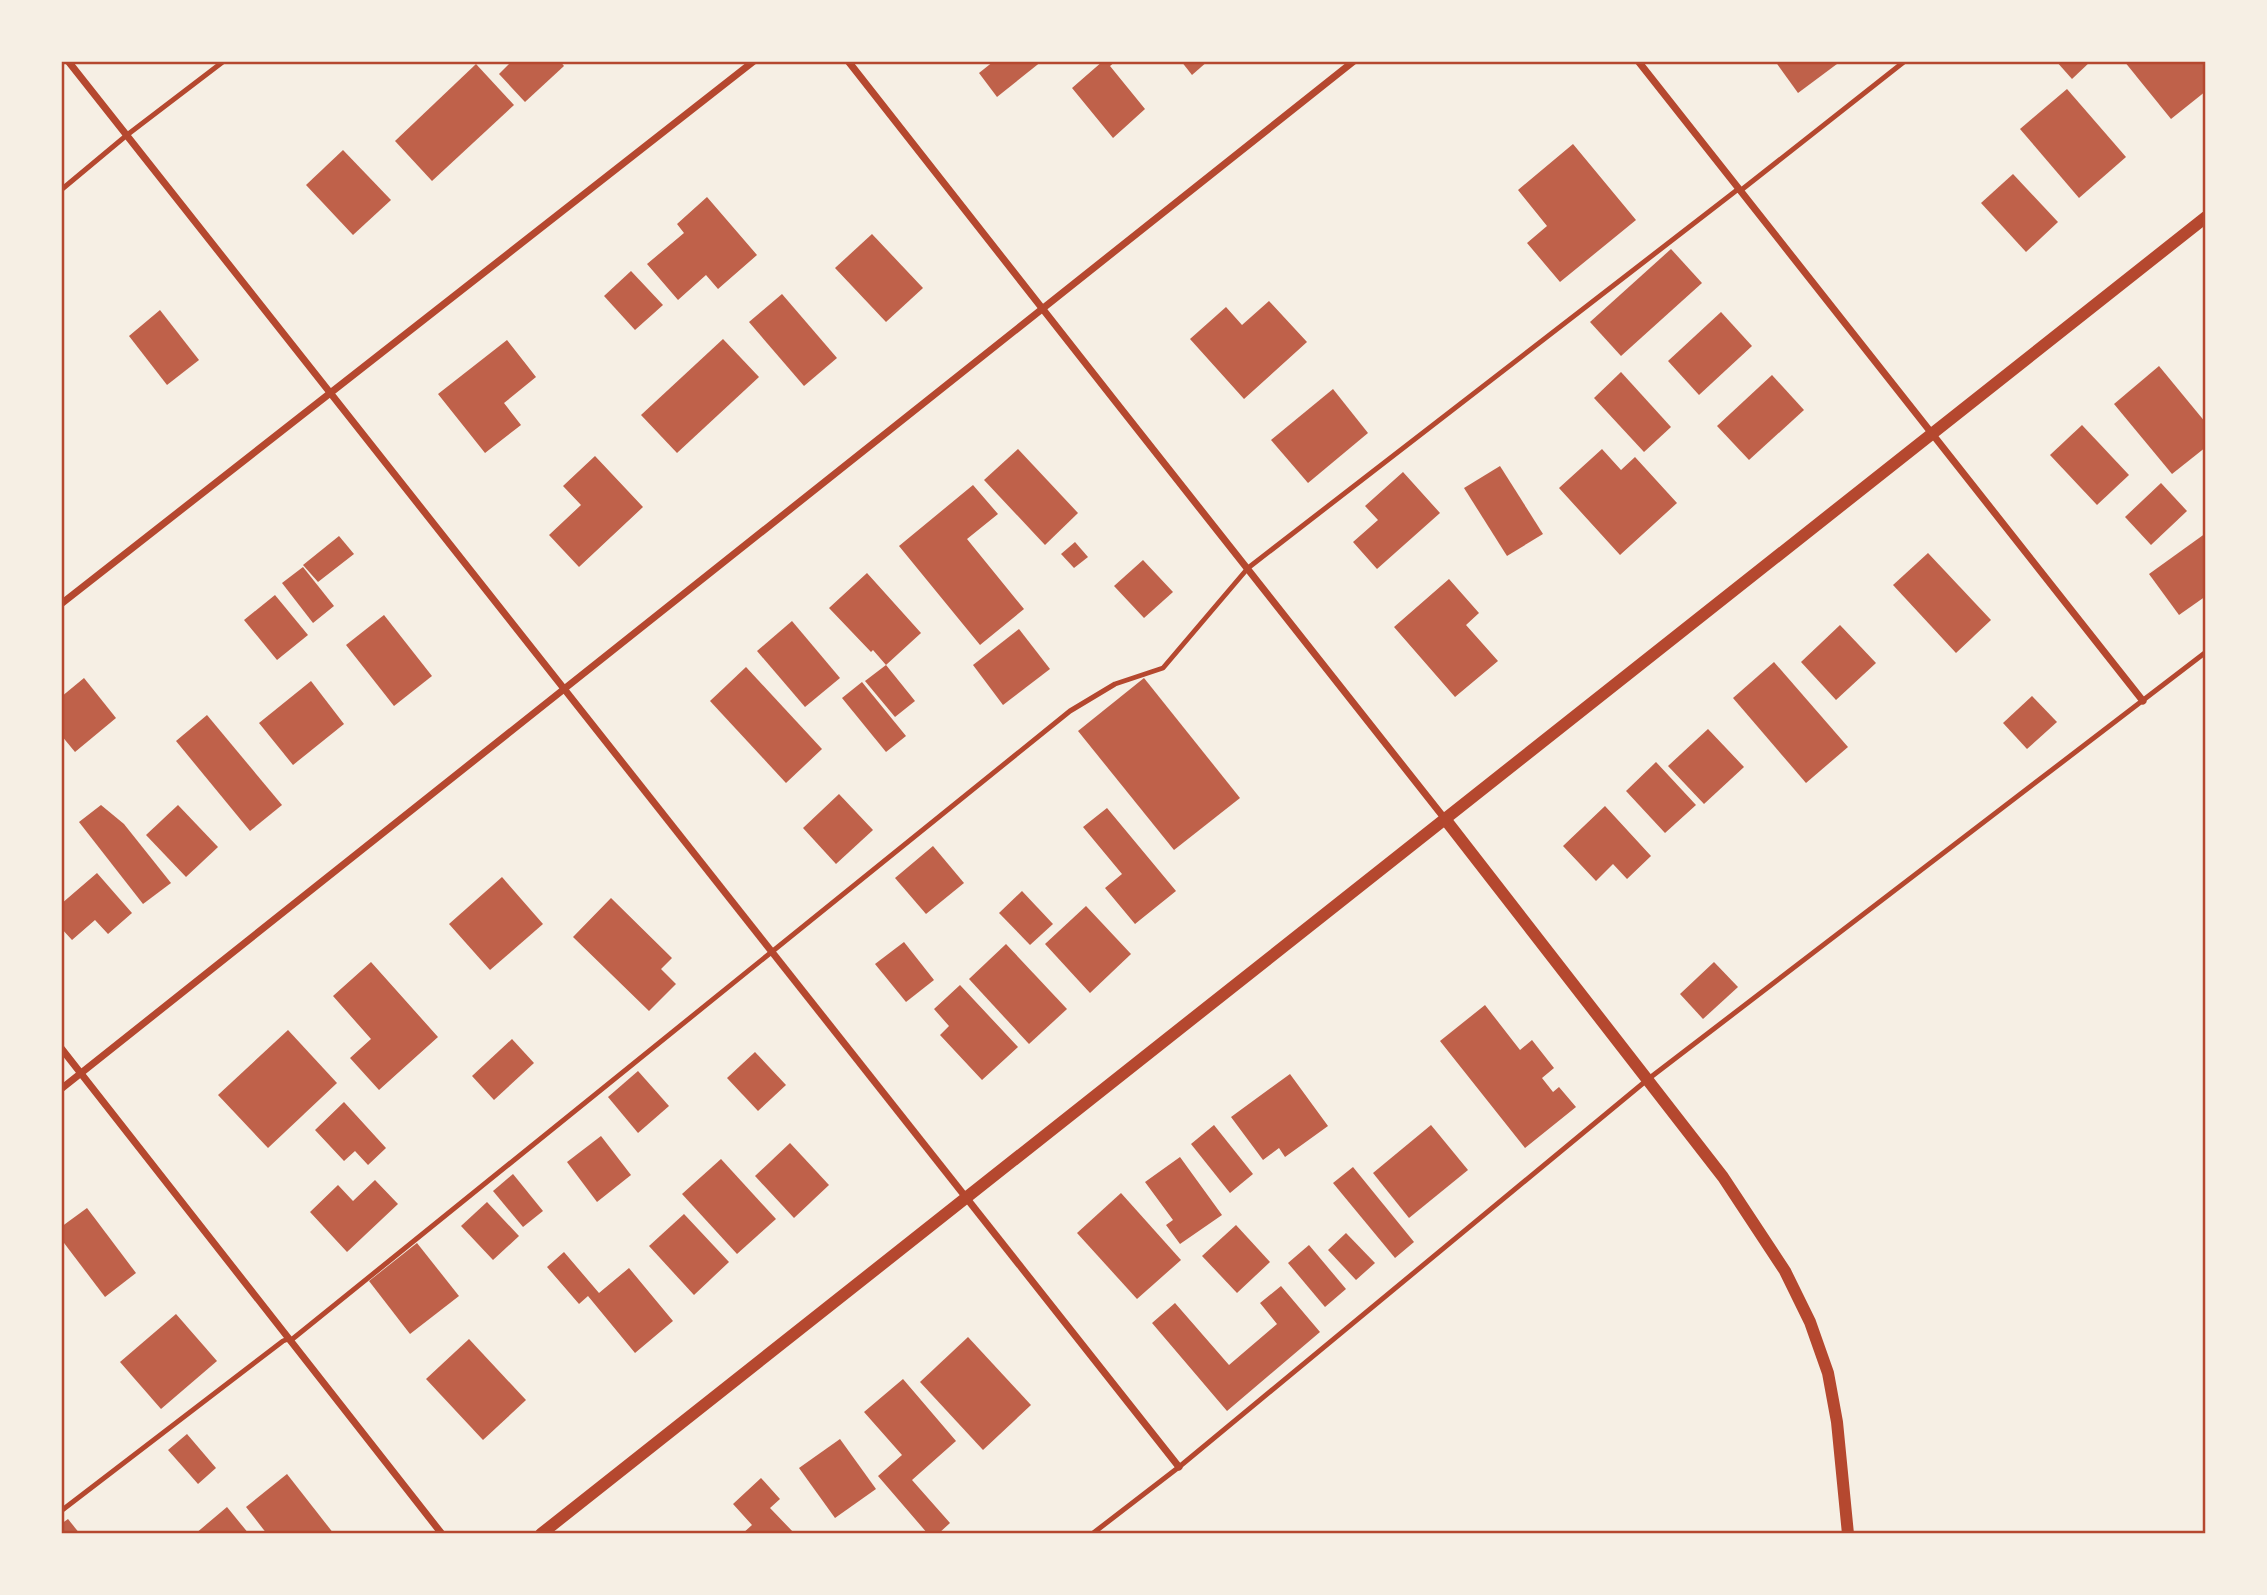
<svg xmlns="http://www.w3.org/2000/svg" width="2267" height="1595" font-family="'Sofia Sans Condensed',sans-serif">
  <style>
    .building { fill: #bf614a }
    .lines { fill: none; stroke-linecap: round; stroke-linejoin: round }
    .service { stroke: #b5482f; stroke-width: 5 }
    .minor { stroke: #b5482f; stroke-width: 7 }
    .tertiary { stroke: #b5482f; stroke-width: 12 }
    .neatline { fill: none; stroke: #b5482f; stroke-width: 2.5 }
  </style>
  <rect width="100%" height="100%" fill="#f6efe4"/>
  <!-- building -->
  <g class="building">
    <path d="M512,61H560L564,66L525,102L499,74Z"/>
    <path d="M994,61H1042L997,97L979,73Z"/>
    <path d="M1103,61H1116L1110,66L1145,109L1113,138L1072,88Z"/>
    <path d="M1181,61H1208L1192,75Z"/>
    <path d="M1775,61H1841L1798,93Z"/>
    <path d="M2056,61H2091L2072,79Z"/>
    <path d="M2124,61H2201L2206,68V91L2171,119Z"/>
    <path d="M476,64L514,105L432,181L395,141Z"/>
    <path d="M2067,89L2126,157L2079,198L2020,129Z"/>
    <path d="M1573,144L1636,220L1560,282L1527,243L1547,226L1518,190Z"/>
    <path d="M343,150L391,200L353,235L306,185Z"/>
    <path d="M2013,174L2058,222L2026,252L1981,203Z"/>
    <path d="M707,197L757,255L718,289L706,275L678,300L647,264L684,233L677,224Z"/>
    <path d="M872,234L923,288L886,322L835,268Z"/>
    <path d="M1671,249L1702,283L1621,356L1590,322Z"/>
    <path d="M631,271L663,305L635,330L604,296Z"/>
    <path d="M782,294L837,358L804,386L749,322Z"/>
    <path d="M1269,301L1307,342L1244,399L1190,339L1226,307L1242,325Z"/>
    <path d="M160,310L199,360L167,385L129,336Z"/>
    <path d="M1721,312L1752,346L1699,395L1668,361Z"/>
    <path d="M723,339L759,377L677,453L641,415Z"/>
    <path d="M507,340L536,377L504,403L521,425L485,453L438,394Z"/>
    <path d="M2159,366L2206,423V447L2172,474L2114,404Z"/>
    <path d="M1621,372L1671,427L1644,452L1594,398Z"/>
    <path d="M1772,375L1804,410L1749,460L1717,426Z"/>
    <path d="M1333,389L1368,433L1308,483L1271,440Z"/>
    <path d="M2082,425L2129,475L2097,505L2050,455Z"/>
    <path d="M1018,449L1078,513L1045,545L984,480Z"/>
    <path d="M1602,449L1621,470L1635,457L1677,503L1620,555L1559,488Z"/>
    <path d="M595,456L643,507L579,567L549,535L581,505L563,486Z"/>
    <path d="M1500,466L1543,534L1507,556L1464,488Z"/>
    <path d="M1403,472L1440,513L1377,569L1353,542L1378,520L1365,506Z"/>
    <path d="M2161,483L2187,511L2151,545L2125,517Z"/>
    <path d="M973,485L998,514L967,539L1024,609L980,645L899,546Z"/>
    <path d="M2206,533V596L2179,615L2149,574Z"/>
    <path d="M339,536L354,554L318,582L303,565Z"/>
    <path d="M1075,542L1088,557L1074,568L1061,554Z"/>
    <path d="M1928,553L1991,620L1956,653L1893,585Z"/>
    <path d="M1143,560L1173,592L1144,618L1114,586Z"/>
    <path d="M303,567L334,606L313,623L282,583Z"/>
    <path d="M867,573L921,633L886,665L873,650L871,652L829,608Z"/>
    <path d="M1449,579L1479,613L1466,625L1498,661L1455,697L1394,627Z"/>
    <path d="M275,595L308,635L277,660L244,620Z"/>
    <path d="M384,615L432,676L394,706L346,645Z"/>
    <path d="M792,621L840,678L805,707L757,651Z"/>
    <path d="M1840,625L1876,663L1836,700L1801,662Z"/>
    <path d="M1019,629L1050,669L1003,705L973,665Z"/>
    <path d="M1774,662L1848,747L1806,783L1733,698Z"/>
    <path d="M886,665L915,701L895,717L865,681Z"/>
    <path d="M746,667L822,749L786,783L710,701Z"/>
    <path d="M84,678L116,718L75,752L61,735V697Z"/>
    <path d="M1144,678L1240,798L1174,850L1078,731Z"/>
    <path d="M311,681L344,724L293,765L259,723Z"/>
    <path d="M862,682L906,736L886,752L842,698Z"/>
    <path d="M2032,696L2057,722L2027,749L2003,723Z"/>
    <path d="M207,715L282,805L250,831L176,741Z"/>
    <path d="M1708,729L1744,767L1704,804L1668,766Z"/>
    <path d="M1656,762L1696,805L1665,833L1626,791Z"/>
    <path d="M839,794L873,830L836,864L803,828Z"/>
    <path d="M101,805L124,824L171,883L143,904L79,822Z"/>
    <path d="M178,805L218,847L186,877L146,835Z"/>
    <path d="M1605,806L1651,856L1627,879L1613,864L1596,881L1563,846Z"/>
    <path d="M1107,808L1176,891L1135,924L1105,888L1122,874L1083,827Z"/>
    <path d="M933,846L964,883L926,914L895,878Z"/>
    <path d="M97,873L132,913L108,934L95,920L72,940L61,928V904Z"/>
    <path d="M502,877L543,924L490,970L449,924Z"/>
    <path d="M1022,891L1053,924L1030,945L999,913Z"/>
    <path d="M611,898L672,958L661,969L676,984L649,1011L573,937Z"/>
    <path d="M1086,906L1131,954L1090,993L1045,944Z"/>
    <path d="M904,942L934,980L906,1002L875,964Z"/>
    <path d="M1006,944L1067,1009L1029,1044L969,979Z"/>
    <path d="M371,962L438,1037L379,1090L350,1058L371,1039L333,996Z"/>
    <path d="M1714,962L1738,987L1703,1019L1680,994Z"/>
    <path d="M960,985L1018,1047L982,1080L940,1035L949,1026L934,1009Z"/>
    <path d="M1485,1005L1520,1050L1532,1040L1554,1068L1542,1078L1553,1092L1559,1087L1576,1107L1525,1148L1440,1041Z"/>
    <path d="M288,1030L337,1083L268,1148L218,1095Z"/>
    <path d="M512,1039L534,1063L494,1100L472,1076Z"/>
    <path d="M755,1052L786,1085L758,1111L727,1078Z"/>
    <path d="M638,1071L669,1106L638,1133L608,1097Z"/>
    <path d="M1290,1074L1328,1126L1285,1157L1279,1148L1263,1160L1231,1117Z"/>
    <path d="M344,1102L386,1148L368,1165L355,1151L344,1161L315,1130Z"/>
    <path d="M1214,1125L1253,1174L1230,1193L1191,1144Z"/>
    <path d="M1431,1125L1468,1170L1409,1218L1373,1173Z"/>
    <path d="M601,1136L631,1175L597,1202L567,1162Z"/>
    <path d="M790,1143L829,1185L794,1218L755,1176Z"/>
    <path d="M1180,1157L1222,1215L1180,1244L1166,1225L1173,1220L1145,1182Z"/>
    <path d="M721,1159L776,1219L737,1254L682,1194Z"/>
    <path d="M1353,1167L1414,1242L1395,1258L1333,1183Z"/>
    <path d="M513,1174L543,1211L523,1227L493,1191Z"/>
    <path d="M375,1180L398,1204L347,1252L310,1212L338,1185L353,1201Z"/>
    <path d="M1121,1193L1181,1260L1137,1299L1077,1233Z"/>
    <path d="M487,1202L519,1236L493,1260L461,1226Z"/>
    <path d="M87,1208L136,1273L105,1297L61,1239V1227Z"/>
    <path d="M684,1214L729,1262L694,1295L649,1246Z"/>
    <path d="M1236,1225L1270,1262L1237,1293L1202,1256Z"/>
    <path d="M1346,1233L1375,1263L1356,1280L1328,1250Z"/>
    <path d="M417,1243L459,1296L410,1334L369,1281Z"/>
    <path d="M1309,1245L1346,1289L1325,1307L1288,1263Z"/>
    <path d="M564,1252L599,1293L629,1268L673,1321L635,1353L588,1296L579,1304L547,1267Z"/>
    <path d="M1281,1286L1320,1332L1227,1411L1152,1323L1175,1303L1229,1365L1277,1324L1260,1303Z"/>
    <path d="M176,1314L217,1361L161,1409L120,1362Z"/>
    <path d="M968,1337L1031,1405L983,1450L920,1382Z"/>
    <path d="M469,1339L526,1400L483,1440L426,1379Z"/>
    <path d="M903,1379L956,1441L912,1480L950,1523L938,1534H928L878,1476L902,1455L864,1412Z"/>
    <path d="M187,1434L216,1468L198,1484L168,1450Z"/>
    <path d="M840,1439L876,1489L835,1518L799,1468Z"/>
    <path d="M287,1474L334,1534H267L246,1507Z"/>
    <path d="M761,1478L780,1499L770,1508L795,1534H742L752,1525L733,1504Z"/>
    <path d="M227,1507L249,1534H195Z"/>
    <path d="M68,1519L80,1534H61V1524Z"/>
  </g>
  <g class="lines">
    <!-- service -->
    <g class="service">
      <path d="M61,190L127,135L224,61"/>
      <path d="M61,1511L283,1341L288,1339L290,1341L1070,711L1115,684L1163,668L1248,568L1737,190L1740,191L1905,61"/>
      <path d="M1092,1534L1179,1467L1647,1080L2206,652"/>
    </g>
    <!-- minor -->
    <g class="minor">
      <path d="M68,61L1179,1467"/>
      <path d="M848,61C1045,315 1247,566 1445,819"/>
      <path d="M1638,61L2143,701"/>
      <path d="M61,604L754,61"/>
      <path d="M61,1048L442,1534"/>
      <path d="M61,1089L1354,61"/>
    </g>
    <!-- tertiary -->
    <g class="tertiary">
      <path d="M1445,819L1723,1177L1785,1271L1810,1322L1828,1373L1837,1422L1848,1534"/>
      <path d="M541,1534L2206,217"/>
    </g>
  </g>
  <!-- border -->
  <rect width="2267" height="1595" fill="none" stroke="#f6efe4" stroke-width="126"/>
  <rect x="63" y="63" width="2141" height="1469" class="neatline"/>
</svg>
